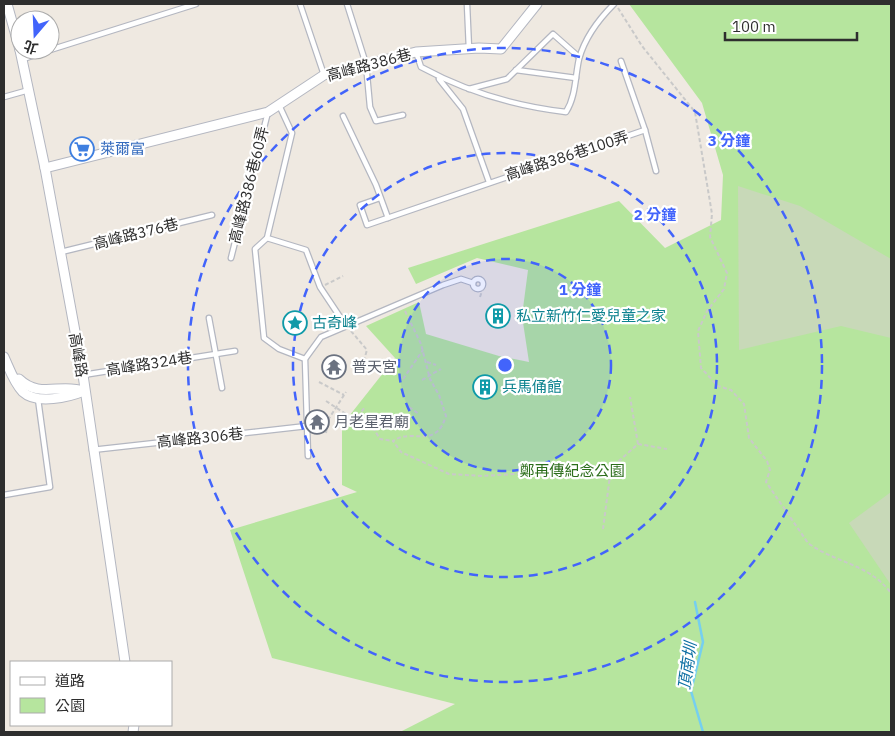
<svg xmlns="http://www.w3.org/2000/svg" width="895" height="736" font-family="'IBM Plex Sans','Noto Sans TC',sans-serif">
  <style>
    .green { fill: #b6e59e }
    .cemetery { fill: #c8d9b8 }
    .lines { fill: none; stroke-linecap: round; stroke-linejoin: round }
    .stream { stroke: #75cff0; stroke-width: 2.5 }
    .lane-casing { stroke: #b4b7c1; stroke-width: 7 }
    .street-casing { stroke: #b4b7c1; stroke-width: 11 }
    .path { stroke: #c9c9c9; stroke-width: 2; stroke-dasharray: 4 2.5; stroke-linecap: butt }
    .lane { stroke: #fff; stroke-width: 4.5 }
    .street { stroke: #fff; stroke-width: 9 }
    .ring { fill: none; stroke: #4264fb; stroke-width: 2.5; stroke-dasharray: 9 6 }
    .labels { text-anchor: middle; stroke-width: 4.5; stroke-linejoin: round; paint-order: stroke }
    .street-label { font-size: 15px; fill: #2e2e2e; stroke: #fff }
    .shop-label { font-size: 15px; fill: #366cbe; stroke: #fff; text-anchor: start }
    .culture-label { font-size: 15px; fill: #0d838f; stroke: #fff; text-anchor: start }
    .worship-label { font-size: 15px; fill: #5b616d; stroke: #fff; text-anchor: start }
    .park-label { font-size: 15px; fill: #2c6e1b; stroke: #fff }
    .water-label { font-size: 16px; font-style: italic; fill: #0d6fa3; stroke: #fff }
    .centre { fill: #4264fb; stroke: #fff; stroke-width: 2.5 }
    .ring-label { font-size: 15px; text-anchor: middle; font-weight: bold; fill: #4264fb; stroke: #fff; stroke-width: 4.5; stroke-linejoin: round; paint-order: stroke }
  </style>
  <rect width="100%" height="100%" fill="#efe9e1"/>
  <!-- green -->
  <path class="green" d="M629,4H891V732H400L455,704L272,658L230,530L357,492L342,485V425L395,358L366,326L419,302L426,334L499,356L529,362L522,316L528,270L477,258L416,284L408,268L619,201L665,248L721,220L723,175L702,103Z"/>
  <!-- cemetery -->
  <g class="cemetery">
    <path d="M738,186L800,206L891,259V338L841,326L739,350Z"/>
    <path d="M891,492V585L849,523Z"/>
  </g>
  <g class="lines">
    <!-- stream -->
    <path class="stream" d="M695,602L703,642L691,691L703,732"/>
    <!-- lane casing -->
    <g class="lane-casing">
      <g id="lane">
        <path d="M300,4L324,75"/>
        <path d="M347,4L366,64L370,107L376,121L403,115"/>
        <path d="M467,4L469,49"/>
        <path d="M50,50L196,4"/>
        <path d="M416,52L421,67C467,92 514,106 566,112C576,96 575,77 579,59C585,37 598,20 614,4"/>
        <path d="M23,59L50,50"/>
        <path d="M621,61L645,130L656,171"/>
        <path d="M516,70L576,78"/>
        <path d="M439,79L463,109L489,182"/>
        <path d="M469,89L507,79L553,34L579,57"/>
        <path d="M4,97L29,90"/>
        <path d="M279,105L292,133L267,238L306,250L320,287L346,326"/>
        <path d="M343,116L376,185L388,218"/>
        <path d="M380,198L360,205L367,225L645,130"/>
        <path d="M267,238L255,249L264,338L279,349L305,359"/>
        <path d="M61,252L212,215"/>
        <path d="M231,258L268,112"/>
        <circle cx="478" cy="284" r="5"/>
        <path d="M209,318L222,388"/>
        <path d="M83,375L235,351"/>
        <path d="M92,450L307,426"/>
        <path d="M308,456L305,359L321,337L443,285L461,279L473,283"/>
        <path d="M4,495L50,487L38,399"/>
      </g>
    </g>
    <!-- street casing -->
    <g class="street-casing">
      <g id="street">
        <path d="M7,4L20,50"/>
        <path d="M20,50L45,168L83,375L125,662"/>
        <path d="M45,168L268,112L324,75L416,52L479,48L501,49L537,4"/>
        <path d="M4,357C9,368 14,383 23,392C37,405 69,397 84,391"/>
        <path d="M19,379C40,399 59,383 84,391"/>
        <path d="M133,732L134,725"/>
      </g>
    </g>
    <!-- path -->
    <g class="path">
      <path d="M618,8L642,46L695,112L712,214L710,237L727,273L724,289L707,311L698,331L701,368L718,386L731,390L744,404L749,438L767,461L770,470L766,482L808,543C837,564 868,563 891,593"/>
      <path d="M325,285L343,276"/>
      <path d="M480,297L484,285"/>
      <path d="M405,311L421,344L430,379L439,395L446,416C435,451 412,427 393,441L401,452L449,474L482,476L611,468"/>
      <path d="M351,331L367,350L362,366"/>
      <path d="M427,362L436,365"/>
      <path d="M403,379L423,350"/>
      <path d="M422,380L441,369"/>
      <path d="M319,382L344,395"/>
      <path d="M326,401L355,420L365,407"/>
      <path d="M409,407L419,414"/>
      <path d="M355,420L372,426L380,439L393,441"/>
      <path d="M322,424L327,426"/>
      <path d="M326,433L328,420L346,392"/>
      <path d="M638,444L667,449"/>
      <path d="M603,529L611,468L638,444L630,397"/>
    </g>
    <!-- lane -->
    <use href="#lane" class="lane"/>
    <!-- street -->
    <use href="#street" class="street"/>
  </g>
  <!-- distance rings -->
  <circle cx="505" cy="365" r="106" fill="#4264fb" fill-opacity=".12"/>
  <g class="ring">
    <circle cx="505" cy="365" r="106"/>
    <circle cx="505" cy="365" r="212"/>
    <circle cx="505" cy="365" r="317"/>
  </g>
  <!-- icons -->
  <defs>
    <g id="supermarket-ring" transform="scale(1.25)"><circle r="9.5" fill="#fff" stroke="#3f7fe0" stroke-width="1.5"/><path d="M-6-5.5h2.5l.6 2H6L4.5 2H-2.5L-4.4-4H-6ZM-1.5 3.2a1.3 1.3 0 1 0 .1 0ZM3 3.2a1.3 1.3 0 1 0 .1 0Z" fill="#3f7fe0"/></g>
    <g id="building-ring" transform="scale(1.25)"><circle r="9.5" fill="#fff" stroke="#0f9aa8" stroke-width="1.5"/><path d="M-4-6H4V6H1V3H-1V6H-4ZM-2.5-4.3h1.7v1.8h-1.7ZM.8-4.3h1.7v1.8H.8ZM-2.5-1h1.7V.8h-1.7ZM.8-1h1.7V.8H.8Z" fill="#0f9aa8"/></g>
    <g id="sight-ring" transform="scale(1.25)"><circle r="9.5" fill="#fff" stroke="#0f9aa8" stroke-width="1.5"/><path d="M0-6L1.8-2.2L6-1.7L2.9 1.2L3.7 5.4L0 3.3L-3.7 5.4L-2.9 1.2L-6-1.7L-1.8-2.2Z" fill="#0f9aa8"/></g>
    <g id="temple-ring" transform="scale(1.25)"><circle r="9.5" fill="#fff" stroke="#6b7280" stroke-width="1.5"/><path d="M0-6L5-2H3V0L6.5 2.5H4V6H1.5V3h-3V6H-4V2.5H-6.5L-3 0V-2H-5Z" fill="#6b7280"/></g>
  </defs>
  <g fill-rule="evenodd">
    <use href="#supermarket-ring" x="82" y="149"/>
    <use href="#building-ring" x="498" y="316"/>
    <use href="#sight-ring" x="295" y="323"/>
    <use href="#temple-ring" x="334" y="367"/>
    <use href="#building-ring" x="485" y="387"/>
    <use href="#temple-ring" x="317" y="422"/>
  </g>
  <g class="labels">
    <!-- street labels -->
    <g class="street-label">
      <text transform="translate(369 65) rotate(-15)" y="5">高峰路386巷</text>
      <text transform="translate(567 156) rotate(-18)" y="5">高峰路386巷100弄</text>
      <text transform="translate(249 185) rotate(-76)" y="5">高峰路386巷60弄</text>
      <text transform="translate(136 234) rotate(-14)" y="5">高峰路376巷</text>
      <text transform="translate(78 355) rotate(80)" y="5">高峰路</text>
      <text transform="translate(149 364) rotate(-9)" y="5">高峰路324巷</text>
      <text transform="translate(200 438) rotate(-6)" y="5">高峰路306巷</text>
    </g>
    <!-- shop labels -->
    <g class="shop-label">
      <text x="100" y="154">萊爾富</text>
    </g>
    <!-- culture labels -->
    <g class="culture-label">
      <text x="516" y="321">私立新竹仁愛兒童之家</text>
      <text x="312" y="328">古奇峰</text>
      <text x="502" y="392">兵馬俑館</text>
    </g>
    <!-- worship labels -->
    <g class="worship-label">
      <text x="352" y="372">普天宮</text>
      <text x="334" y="427">月老星君廟</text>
    </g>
    <!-- park labels -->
    <g class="park-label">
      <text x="572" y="476">鄭再傳紀念公園</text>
    </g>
    <!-- water labels -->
    <g class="water-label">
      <text transform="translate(687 666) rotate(-82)" y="6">頂南圳</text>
    </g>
  </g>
  <circle cx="505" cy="365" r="8" class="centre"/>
  <g class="ring-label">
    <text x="729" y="146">3 分鐘</text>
    <text x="655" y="220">2 分鐘</text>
    <text x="580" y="295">1 分鐘</text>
  </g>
  <!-- border -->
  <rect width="895" height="736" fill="none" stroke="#2e2e2e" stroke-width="10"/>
  <!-- legend -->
  <rect x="10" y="661" width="162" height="65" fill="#ffffff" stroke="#ababab"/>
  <rect x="20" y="677" width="25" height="8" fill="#ffffff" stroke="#ababab"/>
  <text x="55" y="686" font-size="15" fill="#2e2e2e">道路</text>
  <rect x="20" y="698" width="25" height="15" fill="#b6e59e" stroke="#ababab"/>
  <text x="55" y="711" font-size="15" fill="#2e2e2e">公園</text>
  <!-- north arrow -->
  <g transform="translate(35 35) rotate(199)"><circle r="24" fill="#ffffff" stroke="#ababab"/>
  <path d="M0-4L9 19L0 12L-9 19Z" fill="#4264fb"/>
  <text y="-8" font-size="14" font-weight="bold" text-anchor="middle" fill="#2e2e2e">北</text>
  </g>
  <!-- scale -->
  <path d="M725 32v8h132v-8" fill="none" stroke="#2e2e2e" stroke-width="2.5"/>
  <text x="732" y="32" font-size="15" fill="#2e2e2e" stroke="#ffffff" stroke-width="4" paint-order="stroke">100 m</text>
</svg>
